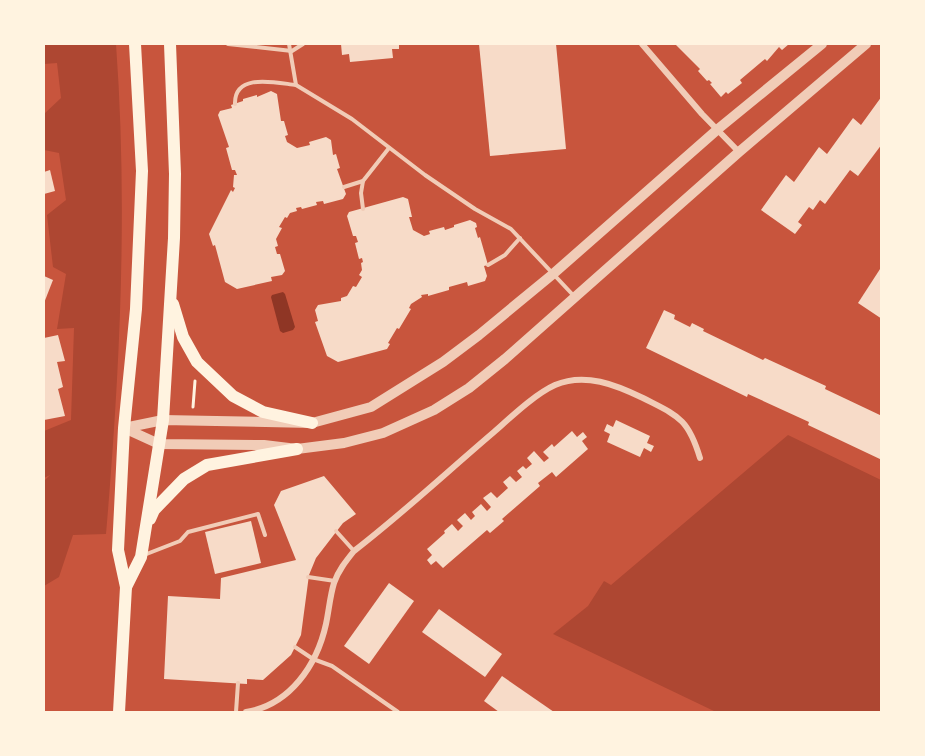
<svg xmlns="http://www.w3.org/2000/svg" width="925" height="756" font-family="'Varela Round',sans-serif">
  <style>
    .green { fill: #ae4732 }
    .water { fill: #8f3625 }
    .building { fill: #f7dbc8 }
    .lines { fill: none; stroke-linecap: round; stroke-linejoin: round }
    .path { stroke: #fff3e0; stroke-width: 3 }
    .service { stroke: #f1ccb7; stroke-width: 4 }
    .minor { stroke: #f1ccb7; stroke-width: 6 }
    .tertiary { stroke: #f1ccb7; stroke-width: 10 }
    .primary { stroke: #fff3e0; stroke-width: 12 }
  </style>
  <rect width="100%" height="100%" fill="#c8553d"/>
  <!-- green -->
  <g class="green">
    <path d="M44,44H116C128,207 120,371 106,534L73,535L59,577L44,586V481L50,475L44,478V431L71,420L74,328L57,329L66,274L53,267L47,215L66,200L59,153L44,150V114L61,98L57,63L44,64Z"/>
    <path d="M788,435L881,480V712H716L553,634L588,606L604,581L611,585Z"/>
  </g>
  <!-- water -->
  <path class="water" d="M283,292L285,294L295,327L293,330L283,333L280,331L271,297L272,295Z"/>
  <!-- building -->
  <g class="building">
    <path d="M341,44H399V49H392L393,58L350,62L349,54L342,55Z"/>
    <path d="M479,44H556L566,149L490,156Z"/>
    <path d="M675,44H789L782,50L779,47L767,61L765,59L740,80L742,83L728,94L726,92L721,97L710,84L712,83L709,80L707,81L698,71L700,69Z"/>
    <path d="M271,91L277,94L281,121H284L288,135L285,136L287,142L297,148L310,145L309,142L326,137L331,140L333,155L336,154L340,168L337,169L346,194L343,199L324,204L323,201L316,202L317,205L302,209L301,207L296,208L297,211L290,213L287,218L285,217L279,227L282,228L276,239L278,246L275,247L277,254H280L285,271L282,275L271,277L272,281L237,289L225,282L215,245L213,246L209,234L231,190L233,192L235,188L233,187L234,175H237L235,170H232L226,148L229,147L218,115L220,111L232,108L231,105L243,101V99L257,95V97Z"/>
    <path d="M882,96V144L858,176L850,170L825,204L820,200L813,210L809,207L798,222L802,225L795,234L761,210L786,175L794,182L819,147L827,154L853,118L861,125Z"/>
    <path d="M50,170L55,191L44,194V172Z"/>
    <path d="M403,197L408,199L412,217H409L413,230L424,236L430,234L429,231L444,227L445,230L454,227V225L470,220L476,223L477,227L475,228L478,238L480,237L488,265L484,266L487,276L485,281L468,286L467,282L449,287V290L428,296V294L421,295L422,297L411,304L409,308L411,309L399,329L397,328L388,343L390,344L387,349L338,362L327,356L315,322L318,321L315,310L318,305L341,301V298L347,296L353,286L356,287L362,277L359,275L362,270L361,263L363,262L362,258L359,259L355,243L358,242L356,236H353L347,216L349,212Z"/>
    <path d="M882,266V319L858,303Z"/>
    <path d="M44,276L53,280L44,303Z"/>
    <path d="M664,310L675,315L674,319L690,327L692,323L704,329L703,331L763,360L765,358L826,386L825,389L882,416V460L808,425L809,422L748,394L747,397L646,348Z"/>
    <path d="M58,335L65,361L57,362L63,387L58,389L65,416L44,420V338Z"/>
    <path d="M616,420L650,436L647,443L654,446L651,452L644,448L640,457L607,442L610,434L604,431L607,424L613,427Z"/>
    <path d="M572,431L577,437L583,432L587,437L582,441L588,449L556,477L552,472L538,483L540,486L502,519L504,521L490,533L487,530L443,568L436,561L431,565L427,560L432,555L427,549L445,533L444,531L452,524L458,531L463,526L457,520L465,513L471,520L475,516L472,512L481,504L487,511L491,507L483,498L491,492L497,498L508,488L503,482L510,476L516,482L522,477L517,471L523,466L526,469L532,464L527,458L534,451L544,462L549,458L543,452L552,444L554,447Z"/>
    <path d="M324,476L356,514L343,523L316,558L309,575L301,635L291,655L263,680L247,679V684L164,679L168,596L220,599L221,578L296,560L274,505L281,491Z"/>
    <path d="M251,521L261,563L215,574L205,532Z"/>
    <path d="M389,583L414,601L369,664L344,646Z"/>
    <path d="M439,609L502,654L485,677L422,632Z"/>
    <path d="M502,676L554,712H499L484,701Z"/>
  </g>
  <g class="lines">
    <!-- path -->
    <path class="path" d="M193,407L195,381"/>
    <!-- service -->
    <g class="service">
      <path d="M228,44L292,51L303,44"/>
      <path d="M289,44L296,85L352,119L425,175L475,209L511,229L573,295"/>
      <path d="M235,104C234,72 277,83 296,85"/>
      <path d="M344,187L363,181L389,148"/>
      <path d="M363,209L361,193L363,181"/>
      <path d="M488,265L505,255L520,238"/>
      <path d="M336,531L354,551"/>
      <path d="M144,555L180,541L188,532L258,514L265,535"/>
      <path d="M308,577L335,581"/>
      <path d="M295,647L313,659L332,666L398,712"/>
      <path d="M236,712L238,683"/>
    </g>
    <!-- minor -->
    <g class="minor">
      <path d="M642,44L702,114L739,152"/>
      <path d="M246,712C290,705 317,665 326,624C329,610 330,596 334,583C338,571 346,561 354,551C402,514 447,472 494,432C511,417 535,394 555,385C585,372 616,385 643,398C678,416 688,418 700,458"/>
    </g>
    <!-- tertiary -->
    <g class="tertiary">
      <path d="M124,428L159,444L264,445L297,449L344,443L383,433L434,410L469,388L505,359L739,152L866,44"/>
      <path d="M124,428L163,420L312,423L371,407L443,362L479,335L553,274L718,129L822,44"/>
    </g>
    <!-- primary -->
    <g class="primary">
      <path d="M173,304L183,337L197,362L233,396L263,412L312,423"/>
      <path d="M150,519L154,510L184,479L207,465L297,449"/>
      <path d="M126,587L141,557L163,420L174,238L175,174L170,44"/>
      <path d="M119,712L126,587L118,550L124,428L136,309L142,171L135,44"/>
    </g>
  </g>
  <!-- border -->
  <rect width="925" height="756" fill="none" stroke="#fff3e0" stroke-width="90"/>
</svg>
